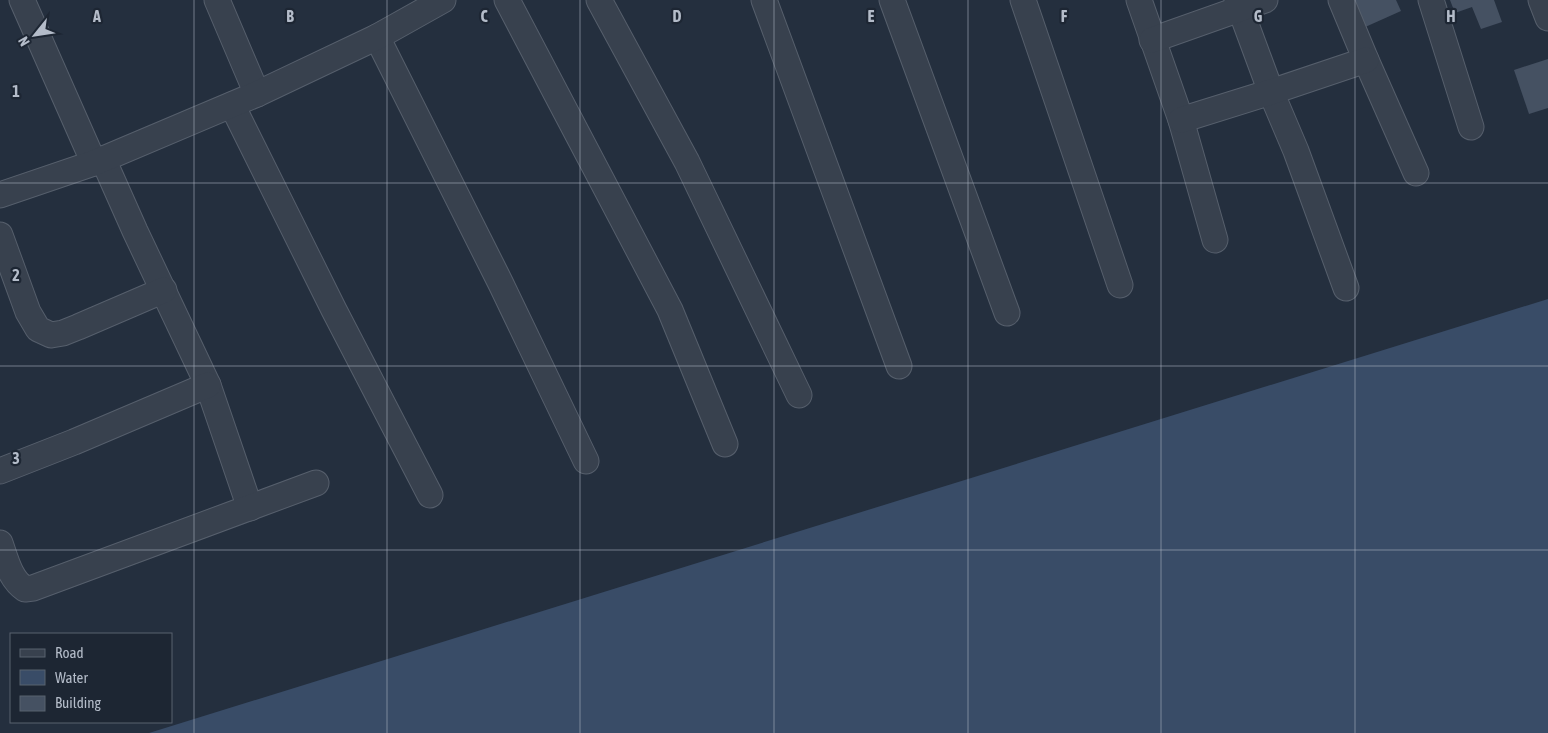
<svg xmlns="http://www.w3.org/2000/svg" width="1548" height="733" font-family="'Asap Condensed',sans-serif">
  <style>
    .water { fill: #394c67 }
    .building { fill: #455162 }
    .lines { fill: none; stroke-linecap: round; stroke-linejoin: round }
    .street-casing { stroke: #565f6c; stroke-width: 27 }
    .street { stroke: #38414e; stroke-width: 25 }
    .grid { fill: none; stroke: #b4bcc9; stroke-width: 1; stroke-opacity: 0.55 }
    .grid-label { font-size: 16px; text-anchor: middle; font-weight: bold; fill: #b4bcc9; stroke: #1d2633; stroke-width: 4.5; stroke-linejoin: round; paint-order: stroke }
  </style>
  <rect width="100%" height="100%" fill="#242f3e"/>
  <!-- water -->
  <path class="water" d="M1548,299V733H149Z"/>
  <!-- building -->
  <g class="building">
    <path d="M1352,0H1396L1401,11L1363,28Z"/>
    <path d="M1450,0H1494L1502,22L1481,29L1472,7L1455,13Z"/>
    <path d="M1548,59V108L1529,114L1514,70Z"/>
  </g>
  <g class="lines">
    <!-- street casing -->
    <g class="street-casing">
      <g id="street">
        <path d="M22,0L94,163"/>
        <path d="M217,0L257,94"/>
        <path d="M507,0L670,310L725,444"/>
        <path d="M599,0L687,162L799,395"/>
        <path d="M764,0L899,366"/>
        <path d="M892,0L1007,313"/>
        <path d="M1023,0L1120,285"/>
        <path d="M1139,0L1181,120L1215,240"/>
        <path d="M1237,0L1271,92L1296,151L1346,288"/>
        <path d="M1341,0L1366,60L1416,173"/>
        <path d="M1431,0L1471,127"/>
        <path d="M1541,0L1548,18"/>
        <path d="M377,37L501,284L586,461"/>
        <path d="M1152,40L1265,0"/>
        <path d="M232,105L334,310L430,495"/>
        <path d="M1181,120L1271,92L1366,60"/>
        <path d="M103,159L135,231L208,385L250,508"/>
        <path d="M0,195L94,163L257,94L377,37L443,0"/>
        <path d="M0,235L28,312L38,329L51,335L63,333L78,327L164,290"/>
        <path d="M0,471L74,442L208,385"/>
        <path d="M0,543C6,560 10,579 25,589L33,588L316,483"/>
      </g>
    </g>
    <!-- street -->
    <use href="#street" class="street"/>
  </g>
  <!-- grid -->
  <path class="grid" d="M194,0V733M387,0V733M580,0V733M774,0V733M968,0V733M1161,0V733M1355,0V733M0,183H1548M0,366H1548M0,550H1548"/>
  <g class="grid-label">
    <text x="97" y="22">A</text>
    <text x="290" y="22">B</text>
    <text x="484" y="22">C</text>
    <text x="677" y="22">D</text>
    <text x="871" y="22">E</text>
    <text x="1064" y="22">F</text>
    <text x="1258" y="22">G</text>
    <text x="1451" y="22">H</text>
    <text x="16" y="97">1</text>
    <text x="16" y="281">2</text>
    <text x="16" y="464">3</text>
  </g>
  <!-- legend -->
  <rect x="10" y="633" width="162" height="90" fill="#1d2633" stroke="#59626f"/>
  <rect x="20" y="649" width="25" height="8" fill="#38414e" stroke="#59626f"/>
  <text x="55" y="658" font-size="15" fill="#b4bcc9">Road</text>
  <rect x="20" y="670" width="25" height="15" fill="#394c67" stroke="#59626f"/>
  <text x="55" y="683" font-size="15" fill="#b4bcc9">Water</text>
  <rect x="20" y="696" width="25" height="15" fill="#455162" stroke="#59626f"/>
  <text x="55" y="708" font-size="15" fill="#b4bcc9">Building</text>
  <!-- north arrow -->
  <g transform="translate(35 35) rotate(240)" stroke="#1d2633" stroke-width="4" paint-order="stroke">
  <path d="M0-4L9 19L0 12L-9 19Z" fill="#b4bcc9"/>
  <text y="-8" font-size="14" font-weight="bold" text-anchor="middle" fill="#b4bcc9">N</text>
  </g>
</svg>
